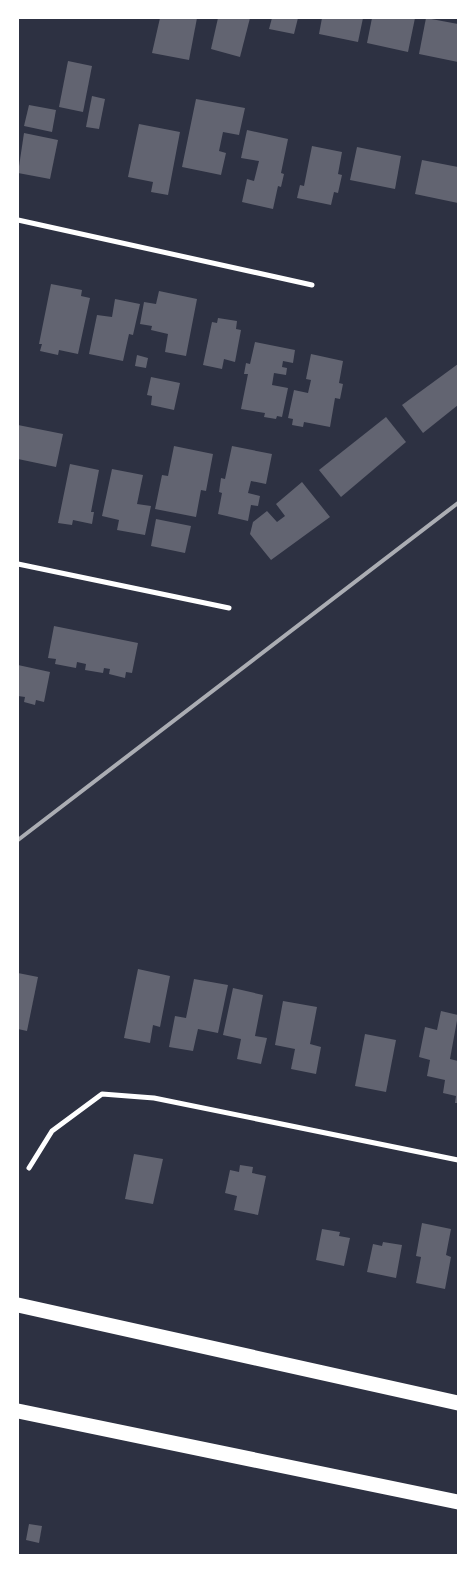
<svg xmlns="http://www.w3.org/2000/svg" width="476" height="1573" font-family="Merriweather,serif">
  <style>
    .building { fill: #626471 }
    .lines { fill: none; stroke-linecap: round; stroke-linejoin: round }
    .minor { stroke: #fff; stroke-width: 5 }
    .motorway { stroke: #fff; stroke-width: 15 }
    .rail { stroke: #abadb3; stroke-width: 4 }
  </style>
  <rect width="100%" height="100%" fill="#2d3142"/>
  <!-- building -->
  <g class="building">
    <path d="M160,18H197L189,60L152,53Z"/>
    <path d="M218,18H250L240,57L211,49Z"/>
    <path d="M272,18H298L294,34L269,29Z"/>
    <path d="M322,18H363L358,42L319,34Z"/>
    <path d="M372,18H415L408,52L367,43Z"/>
    <path d="M426,18L458,24V62L419,54Z"/>
    <path d="M68,61L92,66L83,112L59,107Z"/>
    <path d="M92,96L105,99L99,129L86,127Z"/>
    <path d="M196,99L245,108L239,135L223,132L219,151L226,153L221,175L182,167Z"/>
    <path d="M29,105L56,110L52,132L24,126Z"/>
    <path d="M139,124L180,132L168,195L151,192L153,182L128,177Z"/>
    <path d="M247,130L288,139L281,173L284,174L281,187L278,186L273,209L242,202L247,179L254,181L259,161L241,158Z"/>
    <path d="M24,133L58,140L50,179L18,173Z"/>
    <path d="M312,146L342,152L338,174L342,175L338,193L334,192L331,205L297,198L300,185L304,186Z"/>
    <path d="M357,147L401,156L395,189L350,180Z"/>
    <path d="M422,160L458,167V203L415,194Z"/>
    <path d="M51,284L82,290L81,296L90,298L78,354L59,350L58,355L40,351L42,344H39Z"/>
    <path d="M159,291L197,299L186,356L165,352L168,334L151,330L152,326L140,324L144,302L156,304Z"/>
    <path d="M115,299L140,304L133,335L129,334L123,361L89,354L97,315L112,317Z"/>
    <path d="M218,318L237,321L236,329L241,330L235,362L224,359L222,369L203,365L212,322L217,323Z"/>
    <path d="M255,342L295,350L293,363L283,361L282,367L287,368L286,375L274,373L272,385L288,388L282,417L277,416L276,419L264,417L265,413L241,409L248,374H244L246,363L250,364Z"/>
    <path d="M311,354L343,361L339,383L343,384L340,399L335,398L330,427L304,422L303,427L292,425L293,419L288,418L294,390L308,393L311,380L306,379Z"/>
    <path d="M137,355L148,358L146,368L135,366Z"/>
    <path d="M458,364V405L423,433L402,405Z"/>
    <path d="M151,377L180,383L174,410L151,405L152,396L147,395Z"/>
    <path d="M386,417L406,442L341,497L319,470Z"/>
    <path d="M18,425L63,434L56,467L18,459Z"/>
    <path d="M174,446L213,454L206,491L201,490L196,517L155,509L162,475L168,476Z"/>
    <path d="M232,446L272,454L266,484L251,481L248,493L260,496L258,506L251,505L248,521L218,514L222,493L219,492L221,478L225,479Z"/>
    <path d="M70,464L99,470L91,512H94L92,524L73,520L72,525L58,523Z"/>
    <path d="M112,469L143,475L137,504L151,506L145,535L117,530L119,520L102,516Z"/>
    <path d="M302,482L330,517L271,560L250,534L253,522L267,511L277,522L285,516L276,504Z"/>
    <path d="M156,519L191,526L185,553L151,546Z"/>
    <path d="M54,626L138,643L132,673L126,672L125,678L109,674L110,669L104,668L103,673L85,670L86,664L77,662L76,668L55,664L56,659L48,658Z"/>
    <path d="M18,665L50,672L44,702L36,700L35,705L24,702L25,697L18,696Z"/>
    <path d="M138,969L170,976L160,1027L153,1025L150,1043L124,1038Z"/>
    <path d="M18,973L38,977L27,1031L18,1029Z"/>
    <path d="M194,979L228,985L218,1033L198,1029L193,1051L169,1047L175,1016L186,1018Z"/>
    <path d="M233,988L263,995L255,1036L267,1038L261,1064L237,1059L241,1039L223,1035Z"/>
    <path d="M283,1001L317,1007L310,1044L321,1047L316,1074L291,1069L295,1049L275,1045Z"/>
    <path d="M441,1011L458,1015L450,1059L458,1061V1103H455L456,1096L443,1093L445,1080L427,1076L430,1060L419,1057L425,1027L437,1030Z"/>
    <path d="M365,1034L396,1040L386,1092L355,1086Z"/>
    <path d="M134,1154L163,1159L153,1204L125,1199Z"/>
    <path d="M240,1165L253,1167L252,1173L266,1176L258,1215L234,1210L237,1196L225,1193L230,1170L239,1172Z"/>
    <path d="M422,1223L451,1229L446,1255L451,1257L445,1289L416,1283L421,1257L416,1256Z"/>
    <path d="M322,1229L340,1232L339,1236L350,1238L344,1266L316,1260Z"/>
    <path d="M383,1242L402,1245L396,1278L367,1272L373,1244L382,1246Z"/>
    <path d="M29,1524L42,1526L39,1543L26,1540Z"/>
  </g>
  <g class="lines">
    <!-- minor -->
    <g class="minor">
      <path d="M18,220L312,285"/>
      <path d="M18,564L229,608"/>
      <path d="M29,1168L52,1131L102,1094L154,1098L458,1160"/>
    </g>
    <!-- motorway -->
    <g class="motorway">
      <path d="M18,1305L458,1403"/>
      <path d="M18,1411L458,1502"/>
    </g>
    <!-- rail -->
    <path class="rail" d="M18,840L458,503"/>
  </g>
  <!-- border -->
  <rect width="476" height="1573" fill="none" stroke="#ffffff" stroke-width="38"/>
</svg>
